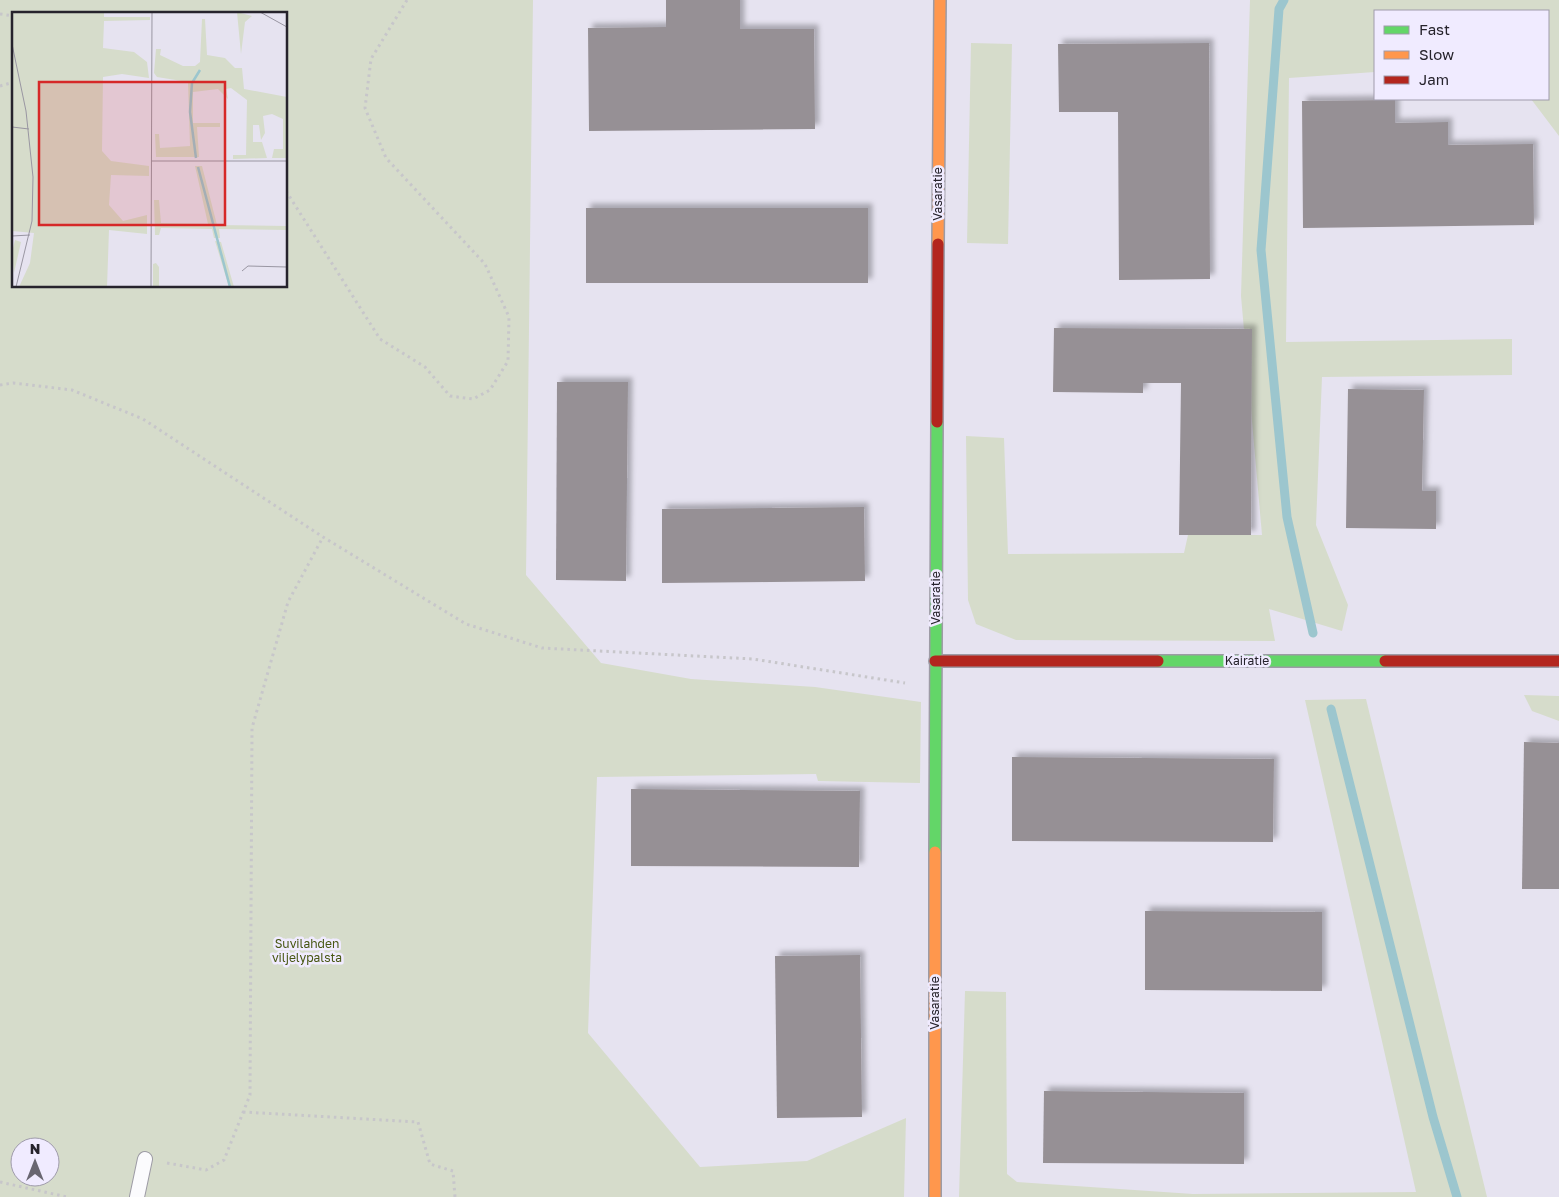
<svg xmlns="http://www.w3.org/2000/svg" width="1559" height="1197" font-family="'Golos Text',sans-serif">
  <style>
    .green { fill: #d6dccb; fill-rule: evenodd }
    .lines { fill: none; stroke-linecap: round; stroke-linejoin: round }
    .stream { stroke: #9cc6ce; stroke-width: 9 }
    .building { fill: #969095; filter: url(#shadow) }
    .lane-casing { stroke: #9d9ba5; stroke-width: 16 }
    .fast-casing { stroke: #9d9ba5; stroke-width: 14 }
    .slow-casing { stroke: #9d9ba5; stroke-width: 14 }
    .jam-casing { stroke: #9d9ba5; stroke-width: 14 }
    .path { stroke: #c7c6ca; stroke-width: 3; stroke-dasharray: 2.5 4; stroke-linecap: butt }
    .lane { stroke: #fbfbfd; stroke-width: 14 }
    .fast { stroke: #63d668; stroke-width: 11 }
    .slow { stroke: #ff974d; stroke-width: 11 }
    .jam { stroke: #b3261e; stroke-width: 11 }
    .labels { text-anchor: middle; stroke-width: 5; stroke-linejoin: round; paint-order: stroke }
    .street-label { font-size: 12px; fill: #26232c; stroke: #f0ebff }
    .park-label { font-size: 12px; fill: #485713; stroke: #f0ebff }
    .inset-river { fill: none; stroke: #9cc6ce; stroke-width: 2.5 }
    .inset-road { fill: none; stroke: #9996a2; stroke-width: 1 }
    .view { fill: #d62828; fill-opacity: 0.15; stroke: #d62828; stroke-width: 2.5 }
    .inset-edge { fill: none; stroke: #26232c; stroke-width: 2.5 }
  </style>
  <defs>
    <filter id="shadow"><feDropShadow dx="4.5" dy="-4.5" stdDeviation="2.5" flood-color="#0004"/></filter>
  </defs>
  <rect width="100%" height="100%" fill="#e6e3f0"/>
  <!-- green -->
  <g class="green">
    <path d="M0,0H533L526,575L601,663L691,679L815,687L921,702L920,783L818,781L816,774L597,777L588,1033L700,1167L807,1161L906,1118L904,1197H0ZM14,14H286V286H14ZM20,1147H50V1177H20Z"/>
    <path d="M1250,0H1559V136L1531,99H1548V11H1375V72L1289,78L1286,342L1512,339V375L1322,377L1316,525L1348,605L1342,631L1269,609L1275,641L1016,640L976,624L968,600L966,436L1004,438L1008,554L1184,553L1188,535H1262L1241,296Z"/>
    <path d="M971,43L1012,44L1008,244L967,243Z"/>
    <path d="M1524,695L1559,696V721L1532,711Z"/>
    <path d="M1366,699L1487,1197H959L965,991L1006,992L1007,1174L1017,1182L1193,1194L1416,1192L1305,700Z"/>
  </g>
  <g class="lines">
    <!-- stream -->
    <g class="stream">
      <path d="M1284,0L1279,9L1261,250L1287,517L1313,633"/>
      <path d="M1331,709L1433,1117L1457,1197"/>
    </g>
  </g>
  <!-- building -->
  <g class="building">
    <path d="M666,0H740V29H814L815,129L589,131L588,28L666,27Z"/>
    <path d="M1209,43L1210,279L1119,280L1118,112H1059L1058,44Z"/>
    <path d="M1395,100V123L1448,122V145L1533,144L1534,225L1303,228L1302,101Z"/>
    <rect x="586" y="208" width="282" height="75"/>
    <path d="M1054,328L1252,329L1251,535H1179L1181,383H1143V393L1053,392Z"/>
    <path d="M557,382H628L626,581L556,580Z"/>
    <path d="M1348,389L1424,390L1422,491H1436V529L1346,528Z"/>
    <path d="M864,507L865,581L662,583V509Z"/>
    <path d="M1524,742L1559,743V889H1522Z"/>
    <path d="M1012,757L1274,759L1273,842L1012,841Z"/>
    <path d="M631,789L860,791L859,867L631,866Z"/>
    <path d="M1145,911L1322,912V991L1145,990Z"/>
    <path d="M860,955L862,1117L777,1118L775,956Z"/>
    <path d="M1044,1091L1244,1093V1164L1043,1163Z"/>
  </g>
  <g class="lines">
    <!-- lane casing -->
    <g class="lane-casing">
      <path id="lane" d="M137,1197L145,1159"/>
    </g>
    <!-- fast casing -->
    <g class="fast-casing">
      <g id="fast">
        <path d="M1158,661H1385"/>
        <path d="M935,852L937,422"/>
      </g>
    </g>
    <!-- slow casing -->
    <g class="slow-casing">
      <g id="slow">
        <path d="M938,244L940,0"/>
        <path d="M935,852V1197"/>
      </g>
    </g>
    <!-- jam casing -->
    <g class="jam-casing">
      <g id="jam">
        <path d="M937,422L938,244"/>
        <path d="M935,661H1158"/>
        <path d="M1385,661H1559"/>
      </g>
    </g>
    <!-- path -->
    <g class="path">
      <path d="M0,14L14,16"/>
      <path d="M0,86L14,82"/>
      <path d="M286,191L380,339L425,367L450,396L473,399L490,390L508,361L509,317L485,264L386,158L365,108L371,59L407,0"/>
      <path d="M0,385L13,383L72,390L143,419L323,537L466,624L542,648L753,659L905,683"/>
      <path d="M243,1112L418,1122L430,1164L453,1171L455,1197"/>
      <path d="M167,1163L206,1170L224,1160L250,1095L252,728L288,602L323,537"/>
      <path d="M0,1182L67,1197"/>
    </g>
    <!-- lane -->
    <use href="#lane" class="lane"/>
    <!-- fast -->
    <use href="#fast" class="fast"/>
    <!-- slow -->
    <use href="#slow" class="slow"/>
    <!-- jam -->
    <use href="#jam" class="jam"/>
  </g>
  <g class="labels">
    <!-- street labels -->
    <g class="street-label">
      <text transform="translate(938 194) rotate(-90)" y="4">Vasaratie</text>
      <text transform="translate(936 598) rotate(-90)" y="4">Vasaratie</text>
      <text x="1247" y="665">Kairatie</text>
      <text transform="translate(935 1003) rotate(-90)" y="4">Vasaratie</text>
    </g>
    <!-- park labels -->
    <g class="park-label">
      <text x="307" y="948">Suvilahden<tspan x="307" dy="14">viljelypalsta</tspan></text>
    </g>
  </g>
  <!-- overview -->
  <g transform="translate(12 12)">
    <rect width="275" height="275" fill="#e6e3f0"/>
    <path d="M0,0H92V5H138V8L92,9L91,36L122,40L135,50L137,66L110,62L91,65L90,139L99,149L137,154V164L99,163L97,193L111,209L135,203V222L97,218L95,275H7L18,251L22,221L0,219ZM225,0L240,4L233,10L229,42ZM190,7H193L195,43L213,46L223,56H230L232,77L275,85V146H260L262,137H271V107L260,102L251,104L253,121L249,128L247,113H241V130H250L255,146L221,147V143H234L235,88L219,76L214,77L216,87L206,77L181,80V111H208V115H185L187,145H144L143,122H147L148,136L178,134L176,70L145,65L142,61L144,37H149L148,43L171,54H183L188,50ZM183,154H190L205,213L275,214V218L207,217L208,226H202L200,217L149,216L147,223H143L142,188H147L149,211L196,212ZM3,228L9,230L2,261L0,240ZM203,229L209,230L222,275H217ZM144,251L147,255V275H141V252Z" fill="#d6dccb"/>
    <path class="inset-river" d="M184,146L178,100L180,71L188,58M186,155L218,275"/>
    <path class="inset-road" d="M248,0L275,15M0,32L14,99L21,165L20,209L4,275M0,115L17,117M139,149H275M0,224L18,223M230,259L236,254L275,255M139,275L140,0"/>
    <path class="view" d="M27,70H213V213H27Z"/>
    <rect width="275" height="275" class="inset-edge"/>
  </g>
  <!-- legend -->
  <rect x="1374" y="10" width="175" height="90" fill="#f0ebff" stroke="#9f9bab"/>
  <rect x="1384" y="26" width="25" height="8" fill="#63d668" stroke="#9f9bab"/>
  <text x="1419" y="35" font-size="15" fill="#26232c">Fast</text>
  <rect x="1384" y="51" width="25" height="8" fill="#ff974d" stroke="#9f9bab"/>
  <text x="1419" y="60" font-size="15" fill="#26232c">Slow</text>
  <rect x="1384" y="76" width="25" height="8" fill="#b3261e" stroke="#9f9bab"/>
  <text x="1419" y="85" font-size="15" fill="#26232c">Jam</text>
  <!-- north arrow -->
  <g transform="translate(35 1162)"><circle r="24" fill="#f0ebff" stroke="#9f9bab"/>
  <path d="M0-4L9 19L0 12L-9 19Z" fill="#696671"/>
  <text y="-8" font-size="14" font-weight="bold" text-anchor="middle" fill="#26232c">N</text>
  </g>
</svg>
